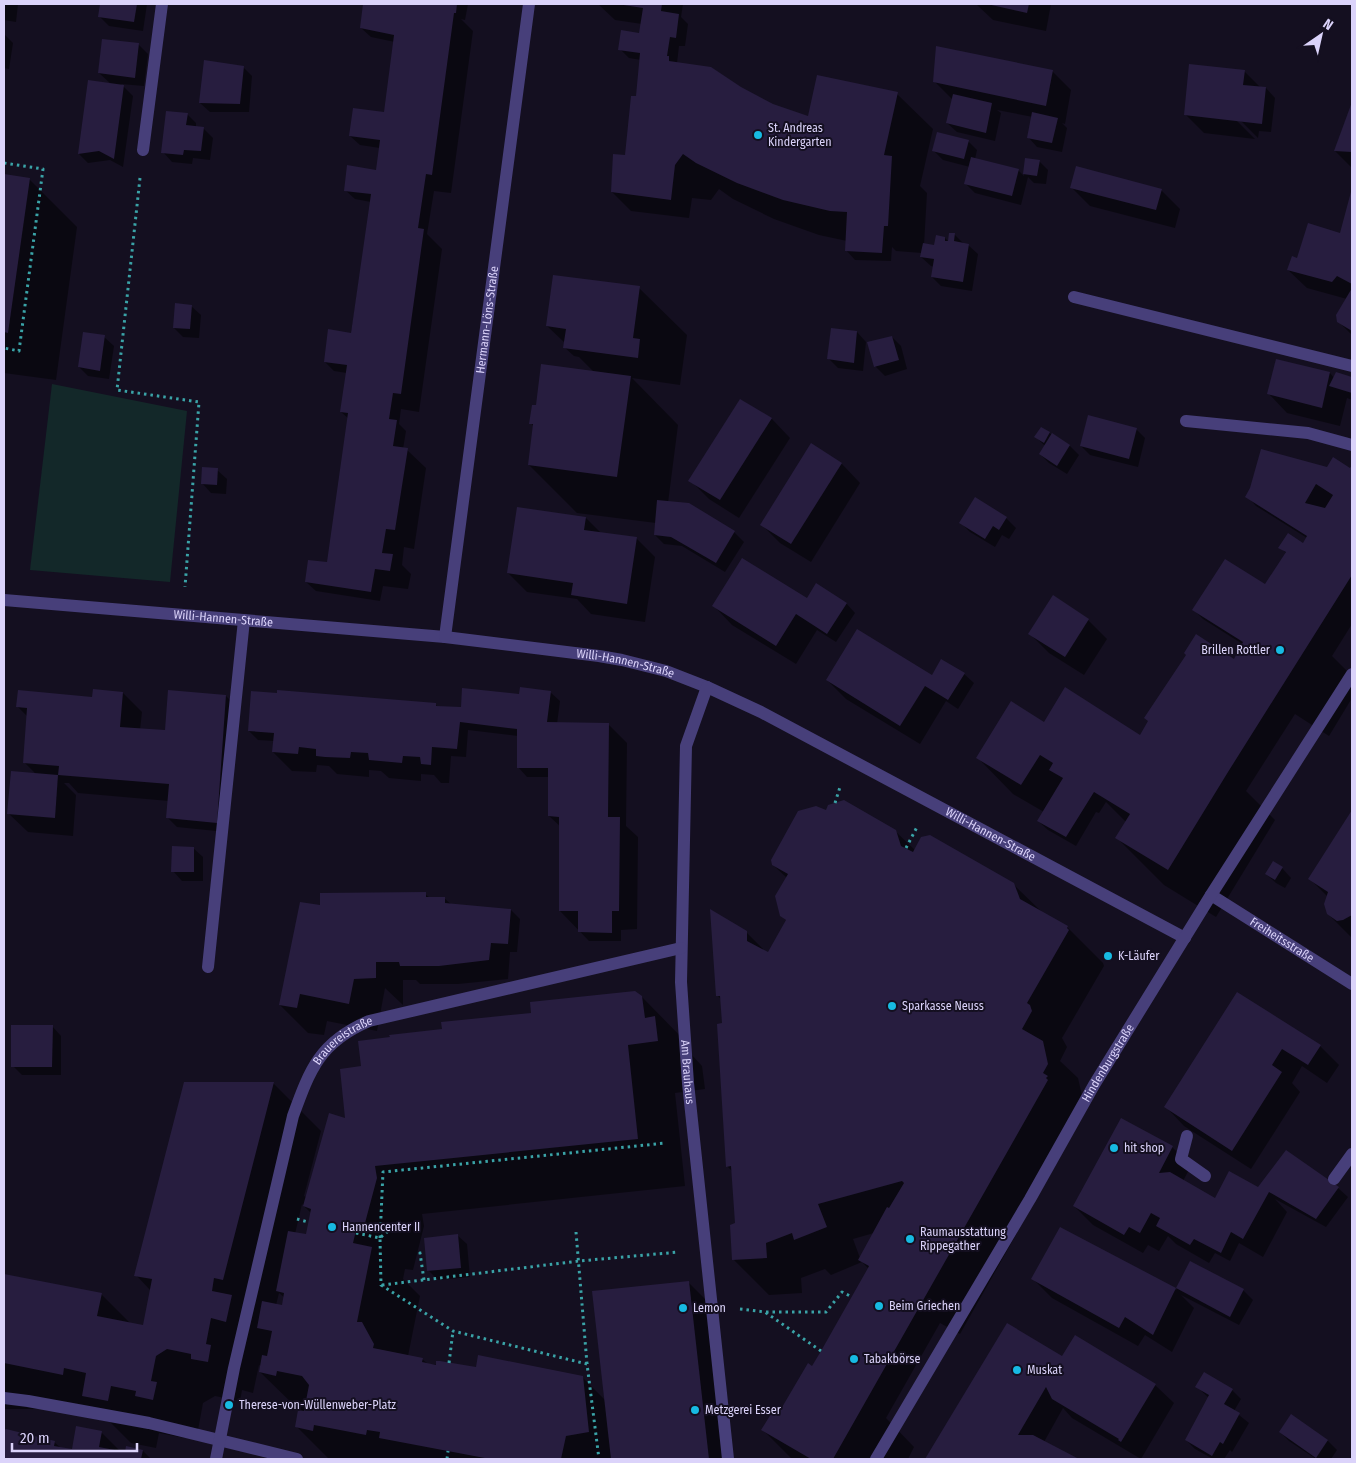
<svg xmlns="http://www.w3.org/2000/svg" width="1356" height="1463" font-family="'Fira Sans Condensed',sans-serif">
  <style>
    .green { fill: #132829 }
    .shadow { fill: #0007; fill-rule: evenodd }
    .building { fill: #271d3f; fill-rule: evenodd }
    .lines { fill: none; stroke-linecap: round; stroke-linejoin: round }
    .path { stroke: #3aa3a7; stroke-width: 3; stroke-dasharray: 2.5 4; stroke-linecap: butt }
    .minor { stroke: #473f7a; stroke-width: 12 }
    .poi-dot { fill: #17bae2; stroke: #140f20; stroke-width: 2 }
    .labels { text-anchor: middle; stroke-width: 4; stroke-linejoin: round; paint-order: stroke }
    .poi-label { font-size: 12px; fill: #dbd3fa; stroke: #140f20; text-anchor: start }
    .street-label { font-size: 12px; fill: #dbd3fa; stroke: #140f20 }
  </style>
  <rect width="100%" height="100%" fill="#140f20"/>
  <!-- green -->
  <path class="green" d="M52,384L187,411L170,582L30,570Z"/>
  <!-- shadow -->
  <g class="shadow">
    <path d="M4,4H18L16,22L4,20Z"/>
    <path d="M101,4H147L143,31L109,26L100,17Z"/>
    <path d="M364,4H468L465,20L461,19L473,31L451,193L434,191L427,234L442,249L419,412L401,409L399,424L406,431L403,449L407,450L426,468L414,549L404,547L402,565L411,574L408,589L383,586L380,601L316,591L306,582L331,564L349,419L341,412L347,373L334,371L325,362L351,334L371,202L355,199L345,190L377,171L380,148L360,145L350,136L385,115L395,42L371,37L361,28Z"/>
    <path d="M598,4H683L681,17L688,24L685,46H679L677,63L741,88L773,105L809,118L897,94L933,129L920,186L927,193L924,245L935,247L945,238L949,242L950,234L955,235L964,244L968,245L978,254L972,291L941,286L932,277L934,267L931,266L921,257L922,253L896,251L892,247L891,261L855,260L846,250L847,241L819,235L774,219L733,199L719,189L711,200L692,198L689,218L631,211L612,192L626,156L637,98L641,60L629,58L620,49L640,34L642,24L615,20Z"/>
    <path d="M976,4H1051L1046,31L993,20Z"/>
    <path d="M4,34L13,43L9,69L4,68Z"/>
    <path d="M103,40L139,45L148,54L144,86L121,84L133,96L123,167L110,160L88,163L79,154L111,84L99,73Z"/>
    <path d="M243,67L252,76L249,112H210L200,103Z"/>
    <path d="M1052,71L1071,90L1065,124L1062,123L1067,128L1062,152L1037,147L1028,137L1033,117L997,110L1001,113L995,141L957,132L947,123L953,100L934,81Z"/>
    <path d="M1244,71L1261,88H1266L1275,98L1271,132L1259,131L1258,138L1236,116L1234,118L1255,139L1204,133L1185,114Z"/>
    <path d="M1352,105V168L1335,151Z"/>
    <path d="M187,114L196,123V128H203L213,138L210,160L193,158L192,164L172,162L163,152Z"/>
    <path d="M968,141L977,150L975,159L1018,170L1024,176L1026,159L1039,161L1048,170L1046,184L1034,183L1028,177L1021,205L975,193L966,184L970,167L943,160L933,150Z"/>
    <path d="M4,175L29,179L77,227L56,380L4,373Z"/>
    <path d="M1072,188L1161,190L1180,209L1175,228L1090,206Z"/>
    <path d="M1352,190V335L1339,322L1347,299L1307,288L1288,270L1298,259L1341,235Z"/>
    <path d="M639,288L687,335L680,385L632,378L678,425L668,503L688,505L734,532L744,542L725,572L682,546L664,544L655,535L656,523L577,513L529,465L534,427L531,423L537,407L594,372L579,357L574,356L564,347L565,343L547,326Z"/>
    <path d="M191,306L201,315L199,338L183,337L174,328Z"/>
    <path d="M857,332L866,342L863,371L838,368L829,359Z"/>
    <path d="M104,337L114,346L109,379L88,376L79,367Z"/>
    <path d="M892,337L901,346L907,369L885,376L875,366Z"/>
    <path d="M1330,373L1334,378L1336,374L1352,377V400L1347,398L1340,426L1287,413L1269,394Z"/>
    <path d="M741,400L772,419L790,438L739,518L709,499L690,480Z"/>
    <path d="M1041,428L1070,446L1079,455L1067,474L1049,463L1040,454L1045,446L1036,437Z"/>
    <path d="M1136,429L1145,438L1138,467L1090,455L1081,446Z"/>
    <path d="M812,445L842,464L860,483L811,562L780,543L761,524Z"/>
    <path d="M1352,467V624L1332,656L1352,676V698L1329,736L1295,714L1246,791L1275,820L1216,917L1164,885L1117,838L1126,822L1106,802L1099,813L1096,812L1076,846L1048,830L1038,821L1044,812L1013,794L978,758L1045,723L1140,737L1238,663L1244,645L1203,619L1194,610L1265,586L1286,553L1280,547L1304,544L1307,538L1256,506L1247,496L1328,468L1351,470Z"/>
    <path d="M217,470L227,479L226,494L211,493L202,483Z"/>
    <path d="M975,499L1006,518L1016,528L1009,539L1002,535L995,547L970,532L961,523Z"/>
    <path d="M586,518L601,533L636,538L655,557L645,622L591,614L577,599L527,592L508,573Z"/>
    <path d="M807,600L846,603L855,613L836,642L817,630L796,664L732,625L714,606Z"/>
    <path d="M1088,620L1107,639L1084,675L1049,653L1030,634Z"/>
    <path d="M942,660L964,674L974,683L958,709L946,701L920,744L846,699L827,680L932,676Z"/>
    <path d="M550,692L560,701L557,724H608L627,743L626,826L638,837L637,929L621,930V941H589L560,911L561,827L549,816V777H527L518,767V736L468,730L466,757L451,756L449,783H441L434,775L421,774V781L389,778L381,771L369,770V777L337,774L329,766L317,765L316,772L292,771L273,752L274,741L258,740L249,731L435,704L438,707L462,709L521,695Z"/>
    <path d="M123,693L142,712L140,730L168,732L226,696L235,705L226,832L177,827L168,818L169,801L78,793L69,783H64L76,795L73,836L28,832L9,814L37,775L24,762L28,717L17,706L93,698Z"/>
    <path d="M1352,813V938L1328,914V897L1310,879Z"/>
    <path d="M895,831L915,850L1013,884L1044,914L1067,927L1103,963L1104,966L1062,1038L1067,1047L1060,1061L1078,1078L1083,1100V1116L960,1334L940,1323L886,1418L914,1447L908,1459H792L763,1430L782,1411L812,1367L869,1269L862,1262L831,1275L825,1269L801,1278L802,1293L769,1295L734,1260L736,1224L732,1171L727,1166L724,1024L722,1000L717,995L746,932L768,954L787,921L781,916L787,878L773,865ZM874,1233L860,1258L853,1239Z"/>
    <path d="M193,848L203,857V881H182L173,871Z"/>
    <path d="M1282,868L1291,878L1285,888L1276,883L1266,874Z"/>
    <path d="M425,894L430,898H444L452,905L511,910L520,919L517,952H510L508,979L458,984H420L416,980H403V1005L385,988L377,1031L327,1021L324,1035L308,1033L280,1005L322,907Z"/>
    <path d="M1237,994L1320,1046L1339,1065L1327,1083L1302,1066L1292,1083L1300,1092L1251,1169L1184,1126L1166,1107Z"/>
    <path d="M642,997L690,1046L691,1054L702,1066L705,1089L675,1093L685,1186L422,1214L424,1226L413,1270L405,1269L403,1279L420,1296L408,1356L422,1359L428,1364L582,1377L606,1401L688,1282L716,1310L733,1459H329L297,1427L300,1411L260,1372L261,1366L259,1365L253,1393L242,1390L240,1401L215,1396L203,1403L198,1430L185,1438L159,1433L156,1448L131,1443L110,1422L45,1409H4V1275L101,1294L131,1324L144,1327L151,1291L136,1275L273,1083L321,1131L304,1196L306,1197L346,1119L362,1067L443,1030L532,1014ZM302,1204L311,1213L307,1236L295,1234ZM279,1293L285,1298L283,1306L276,1305Z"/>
    <path d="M52,1026L61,1036V1075H22L13,1066Z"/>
    <path d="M1172,1147L1191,1166L1183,1181L1215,1200L1259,1188L1286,1151L1338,1188L1348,1197L1326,1227L1275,1199L1287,1212L1263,1257L1239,1243L1230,1261L1215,1253L1209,1263L1176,1244L1168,1236L1159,1251L1148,1245L1143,1253L1093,1225L1074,1206Z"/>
    <path d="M1061,1229L1176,1290L1191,1263L1243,1290L1253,1300L1239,1325L1181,1295L1194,1308L1172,1352L1145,1335L1138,1346L1052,1298L1033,1279Z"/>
    <path d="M457,1235L467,1244L470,1277L438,1280L429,1271Z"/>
    <path d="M1007,1325L1062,1358L1155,1385L1174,1403L1141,1459L1072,1418L1063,1408L1044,1442L1076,1459H926Z"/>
    <path d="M1197,1387L1232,1390L1241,1399L1234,1411L1249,1423L1232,1452L1230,1450L1224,1459H1213L1195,1449L1186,1440L1209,1398Z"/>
    <path d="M1291,1416L1328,1441L1337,1450L1331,1459H1316L1289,1441L1280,1432Z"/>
    <path d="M4,1430L54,1442L61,1448L73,1451L102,1433L121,1452L143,1451L151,1459H4Z"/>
  </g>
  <!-- building -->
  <g class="building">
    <path d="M100,4H137L134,22L98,17Z"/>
    <path d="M363,4H457L456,13H454L432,175L426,174L418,228L424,229L401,394L393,393L389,419L397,420L393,446L408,448L395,530L386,529L382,553L393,554L390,571L375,569L371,592L305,582L308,560L327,562L348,413L340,412L347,365L324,362L328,329L351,333L371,194L344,191L347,165L376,170L380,140L349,136L353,108L384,112L394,35L360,28Z"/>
    <path d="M617,4H662L661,11L679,14L676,38L670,37L667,56H669V61L711,67L741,87L773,104L808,116L817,75L898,92L884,155L892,156L888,226H884L882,253L845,251L847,212L830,211L783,200L737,183L696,163L683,154L675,165L671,200L611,192L613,154L625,155L631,96H636L640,53L618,50L621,30L639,33L643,8Z"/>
    <path d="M987,4H1029L1027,13Z"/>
    <path d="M102,39L139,43L135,78L98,73Z"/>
    <path d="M936,46L1053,70L1046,106L933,82Z"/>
    <path d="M204,60L244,66L240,104L199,103Z"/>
    <path d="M1189,64L1245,70L1243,85L1266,87L1262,124L1184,115Z"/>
    <path d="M88,80L124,85L114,159L99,151L78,154Z"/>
    <path d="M953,94L992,103L986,133L946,123Z"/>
    <path d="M1352,102V152L1334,151Z"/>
    <path d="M166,111L188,113L186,125L204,127L201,151L184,150L183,155L161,153Z"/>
    <path d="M1032,112L1058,118L1052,143L1027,138Z"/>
    <path d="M937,132L969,140L964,159L932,151Z"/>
    <path d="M971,157L1019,169L1012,196L964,184Z"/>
    <path d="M1025,158L1040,160L1037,176L1023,174Z"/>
    <path d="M1076,166L1162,189L1156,210L1070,188Z"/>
    <path d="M4,174L30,178L8,333L4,332Z"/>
    <path d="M1352,188V284L1337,276L1332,282L1287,270L1292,256L1297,258L1308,223L1340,233Z"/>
    <path d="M949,233H955L954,241L969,244L963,282L931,277L934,259L920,257L923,243L934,245L936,235L945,237V241H948Z"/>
    <path d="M553,275L640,286L633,338L640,339L638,358L563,348L566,329L546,326Z"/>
    <path d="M1352,288V331L1337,322L1336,315Z"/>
    <path d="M175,303L192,305L190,329L173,328Z"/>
    <path d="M831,328L857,331L854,363L827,359Z"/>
    <path d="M83,332L105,335L100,371L78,367Z"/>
    <path d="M892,336L899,360L874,367L867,342Z"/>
    <path d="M1276,359L1330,372L1322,408L1267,394Z"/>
    <path d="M541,364L631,376L617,477L528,465L533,424H529L532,405H536Z"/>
    <path d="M1336,372L1352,377V393L1329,386Z"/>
    <path d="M740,399L772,418L720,500L688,481Z"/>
    <path d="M1088,415L1137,428L1129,459L1080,446Z"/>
    <path d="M1041,427L1050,432L1044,443L1034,437Z"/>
    <path d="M1052,433L1070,445L1057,466L1039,454Z"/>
    <path d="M811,443L842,463L791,544L760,525Z"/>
    <path d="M1261,449L1327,467L1333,457L1350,468L1352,465V575L1228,772L1168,870L1115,838L1130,814L1094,792L1066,837L1037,821L1063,778L1049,770L1053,763L1040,755L1021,785L976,758L1011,701L1044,722L1065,687L1140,735L1148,721L1144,718L1186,655L1184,653L1196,634L1234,659L1243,642L1192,610L1225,559L1265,584L1286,552L1278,548L1288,533L1303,543L1307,536L1245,497L1250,488ZM1316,484L1333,495L1325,508L1305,503Z"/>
    <path d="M202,467L218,468L217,485L201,484Z"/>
    <path d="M975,497L1007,517L999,530L993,526L985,539L959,523Z"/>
    <path d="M657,500L689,503L735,531L716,563L671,537L654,535Z"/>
    <path d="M517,507L586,517L584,530L637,537L627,604L571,595L573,583L507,573Z"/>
    <path d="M742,558L807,598L816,583L847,603L827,634L796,614L776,646L712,606Z"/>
    <path d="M1053,595L1089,619L1065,657L1028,634Z"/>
    <path d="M857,629L932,675L941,659L965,673L948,700L925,686L900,726L826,680Z"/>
    <path d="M520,687L551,691L547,722L609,723L608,817H620L619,911H612V933L578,932V911H559V817L548,816V768H517V729L460,722L457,749L432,747L431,765L421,764L420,757L403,756L402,763L369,760L368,753L351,752L350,758L325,757L316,756V749L299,747L298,754L272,752L274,733L248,731L251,691L277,693V690L436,703V706L461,707L462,688L519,694Z"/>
    <path d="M93,689L123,692L120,727L165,730L168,690L226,695L217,823L166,818L169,784L58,775L59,766L23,763L27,708L16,707L18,690L92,697Z"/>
    <path d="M11,771L58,775L55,818L7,814Z"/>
    <path d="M844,800L896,830L901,846L913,852L921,837L930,835L1014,883L1020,899L1068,926L1067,928L1069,930L1027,1003L1030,1005L1032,1011L1022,1029L1043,1041L1048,1064L1043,1073L1048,1076L1046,1078L1048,1080L833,1459H811L761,1430L776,1406L781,1409L808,1363L812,1366L821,1351L868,1268L869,1266L858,1260L887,1207L889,1208L904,1183L902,1181L818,1204L827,1227L794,1240L792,1233L766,1243L767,1258L732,1260L730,1225L735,1223L731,1166L726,1167L717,1024L722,1023L720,996H716L710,909L747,931V941L768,952L786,920L780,916L775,896L788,874L772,865L771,860L798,811L816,806L826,810L828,805Z"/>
    <path d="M1352,810V915L1343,920L1337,921L1327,914L1324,904L1328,892L1308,879Z"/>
    <path d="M172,846L194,847V872H171Z"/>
    <path d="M1273,861L1283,867L1275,880L1265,874Z"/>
    <path d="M426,892V897H445V903L511,909L508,944L491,943L489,960L439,966H400L399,962H376V978L354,979L349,1004L300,994L297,1008L279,1005L300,902L320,905V893Z"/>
    <path d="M635,991L642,996L645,1018L655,1016L658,1041L628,1045L638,1139L375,1166L377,1178L365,1223L358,1222L353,1243L372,1247L357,1322H362L374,1344L373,1348L423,1358L422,1362L436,1365V1361H440L476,1367L478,1355L583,1376L589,1432L566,1436L561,1459H490L379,1438L380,1432L367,1430L366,1435L314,1425L313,1431L295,1427L298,1410L304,1411L309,1385L302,1376L277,1371L276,1376L259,1372L262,1355L267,1356L272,1331L257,1328L262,1301L282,1305L284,1293L276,1291L288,1231L306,1234L311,1209L303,1206L329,1113L345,1118L340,1069L361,1066L358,1041L390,1037L389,1035L442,1029L441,1022L531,1013L530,1002Z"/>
    <path d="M1237,992L1321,1045L1308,1065L1282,1049L1272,1065L1282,1072L1232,1151L1164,1107Z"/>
    <path d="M11,1025H53L52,1067H11Z"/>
    <path d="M184,1082H274L223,1280L214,1278L212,1291L232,1295L226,1322L211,1318L206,1344L211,1345L208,1362L191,1359V1354L167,1349L156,1356L151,1381L157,1382L153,1400L135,1396L136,1391L111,1386L108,1401L82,1396L86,1373L64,1368L63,1375L4,1363V1274L102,1293L97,1316L143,1325L152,1279L134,1276Z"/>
    <path d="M1121,1118L1173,1146L1159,1173L1170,1172L1215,1198L1229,1171L1258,1187L1286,1150L1339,1187L1316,1219L1269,1192L1243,1239L1231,1232L1221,1253L1194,1239L1190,1245L1156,1226L1160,1218L1151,1213L1140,1233L1129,1227L1124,1235L1073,1206Z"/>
    <path d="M1060,1227L1176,1288L1153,1335L1125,1317L1119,1328L1031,1279Z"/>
    <path d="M458,1234L461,1268L427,1271L424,1238Z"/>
    <path d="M1190,1261L1244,1289L1230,1317L1176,1288Z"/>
    <path d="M689,1281L709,1459H611L592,1291Z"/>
    <path d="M1007,1323L1062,1356L1075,1335L1156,1384L1121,1442L1118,1440L1119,1439L1052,1399L1046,1387L1018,1435H1033L1079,1459H925Z"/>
    <path d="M1204,1372L1233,1389L1224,1404L1240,1413L1223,1444L1220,1442L1212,1456L1185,1440L1209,1395L1195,1387Z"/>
    <path d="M1291,1414L1328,1440L1316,1458L1279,1432Z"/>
    <path d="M76,1426L102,1431L99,1447L125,1452L126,1446L143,1450L141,1459H4V1430L6,1429L55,1441L54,1446L72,1449Z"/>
  </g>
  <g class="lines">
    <!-- path -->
    <g class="path">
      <path d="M4,163L43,169L19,351L4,348"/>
      <path d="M140,178L117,390L199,402L185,587"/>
      <path d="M835,803L840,787"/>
      <path d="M906,848L917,827"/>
      <path d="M297,1219L308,1222"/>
      <path d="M576,1232L587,1364"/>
      <path d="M356,1233L380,1238L381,1285L453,1331L587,1364L599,1459"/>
      <path d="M381,1237L399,1222"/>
      <path d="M380,1238L383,1172L666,1143"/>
      <path d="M424,1280L420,1253H425"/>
      <path d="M382,1285L579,1261L679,1252"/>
      <path d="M740,1309L765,1312L821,1351"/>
      <path d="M766,1312H826L842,1292L852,1297"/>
      <path d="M449,1363L453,1331"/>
      <path d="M447,1459L448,1451"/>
    </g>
    <!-- minor -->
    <g class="minor">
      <path d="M143,150L162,4"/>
      <path d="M1074,297L1352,366"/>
      <path d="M1186,421L1308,433L1352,445"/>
      <path id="s1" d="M4,600L445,637L599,656L622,660L666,671L707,687L761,712L1185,938"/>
      <path id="s2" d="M445,637L529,4"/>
      <path id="s3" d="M707,687L686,746L681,982L688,1083L728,1459"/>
      <path id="s4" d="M1211,895L1352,984"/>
      <path d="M208,967L244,620"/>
      <path d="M1187,1136L1181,1159L1205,1176"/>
      <path d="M1334,1179L1352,1154"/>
      <path d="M4,1398L28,1401L149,1423L297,1459"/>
      <path id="s5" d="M216,1459L234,1368L293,1116C310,1069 320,1042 369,1021L681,948"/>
      <path id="s6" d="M876,1459L1030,1199L1094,1085L1211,895L1352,674"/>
    </g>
  </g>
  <!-- markers -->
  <g class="poi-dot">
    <circle cx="758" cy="135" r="5"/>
    <circle cx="1280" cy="650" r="5"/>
    <circle cx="1108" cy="956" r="5"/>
    <circle cx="892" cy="1006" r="5"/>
    <circle cx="1114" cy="1148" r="5"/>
    <circle cx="332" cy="1227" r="5"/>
    <circle cx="910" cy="1239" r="5"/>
    <circle cx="879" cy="1306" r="5"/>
    <circle cx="683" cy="1308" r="5"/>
    <circle cx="854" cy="1359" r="5"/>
    <circle cx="1017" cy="1370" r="5"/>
    <circle cx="229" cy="1405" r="5"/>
    <circle cx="695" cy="1410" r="5"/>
  </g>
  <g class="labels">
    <!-- poi labels -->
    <g class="poi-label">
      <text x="768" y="132">St. Andreas<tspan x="768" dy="14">Kindergarten</tspan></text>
      <text x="1270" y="654" text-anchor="end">Brillen Rottler</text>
      <text x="1118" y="960">K-Läufer</text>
      <text x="902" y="1010">Sparkasse Neuss</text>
      <text x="1124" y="1152">hit shop</text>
      <text x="342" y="1231">Hannencenter II</text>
      <text x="920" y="1236">Raumausstattung<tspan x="920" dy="14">Rippegather</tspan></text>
      <text x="889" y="1310">Beim Griechen</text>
      <text x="693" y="1312">Lemon</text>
      <text x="864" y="1363">Tabakbörse</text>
      <text x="1027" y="1374">Muskat</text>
      <text x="239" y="1409">Therese-von-Wüllenweber-Platz</text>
      <text x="705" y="1414">Metzgerei Esser</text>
    </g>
    <!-- street labels -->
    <g class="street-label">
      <text dy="4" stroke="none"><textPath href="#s2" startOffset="320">Hermann-Löns-Straße</textPath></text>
      <text dy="4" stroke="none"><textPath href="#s1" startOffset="220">Willi-Hannen-Straße</textPath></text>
      <text dy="4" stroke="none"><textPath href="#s1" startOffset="625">Willi-Hannen-Straße</textPath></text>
      <text dy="4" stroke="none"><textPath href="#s1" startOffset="1030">Willi-Hannen-Straße</textPath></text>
      <text dy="4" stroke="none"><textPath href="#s4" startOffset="84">Freiheitsstraße</textPath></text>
      <text dy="4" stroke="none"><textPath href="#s5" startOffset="445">Brauereistraße</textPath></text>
      <text dy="4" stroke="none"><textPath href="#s6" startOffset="459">Hindenburgstraße</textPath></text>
      <text dy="4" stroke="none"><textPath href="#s3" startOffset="389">Am Brauhaus</textPath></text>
    </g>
  </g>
  <!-- border -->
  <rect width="1356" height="1463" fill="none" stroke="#dbd3fa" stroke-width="10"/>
  <!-- north arrow -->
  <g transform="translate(1321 35) rotate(34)" stroke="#140f20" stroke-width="4" paint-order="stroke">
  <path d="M0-4L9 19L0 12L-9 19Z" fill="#dbd3fa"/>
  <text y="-8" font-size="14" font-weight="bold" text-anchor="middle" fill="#dbd3fa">N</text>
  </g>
  <!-- scale -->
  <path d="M12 1443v8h125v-8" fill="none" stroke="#dbd3fa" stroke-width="2.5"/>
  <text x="20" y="1443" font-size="15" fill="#dbd3fa" stroke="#140f20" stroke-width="4" paint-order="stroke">20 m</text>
</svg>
